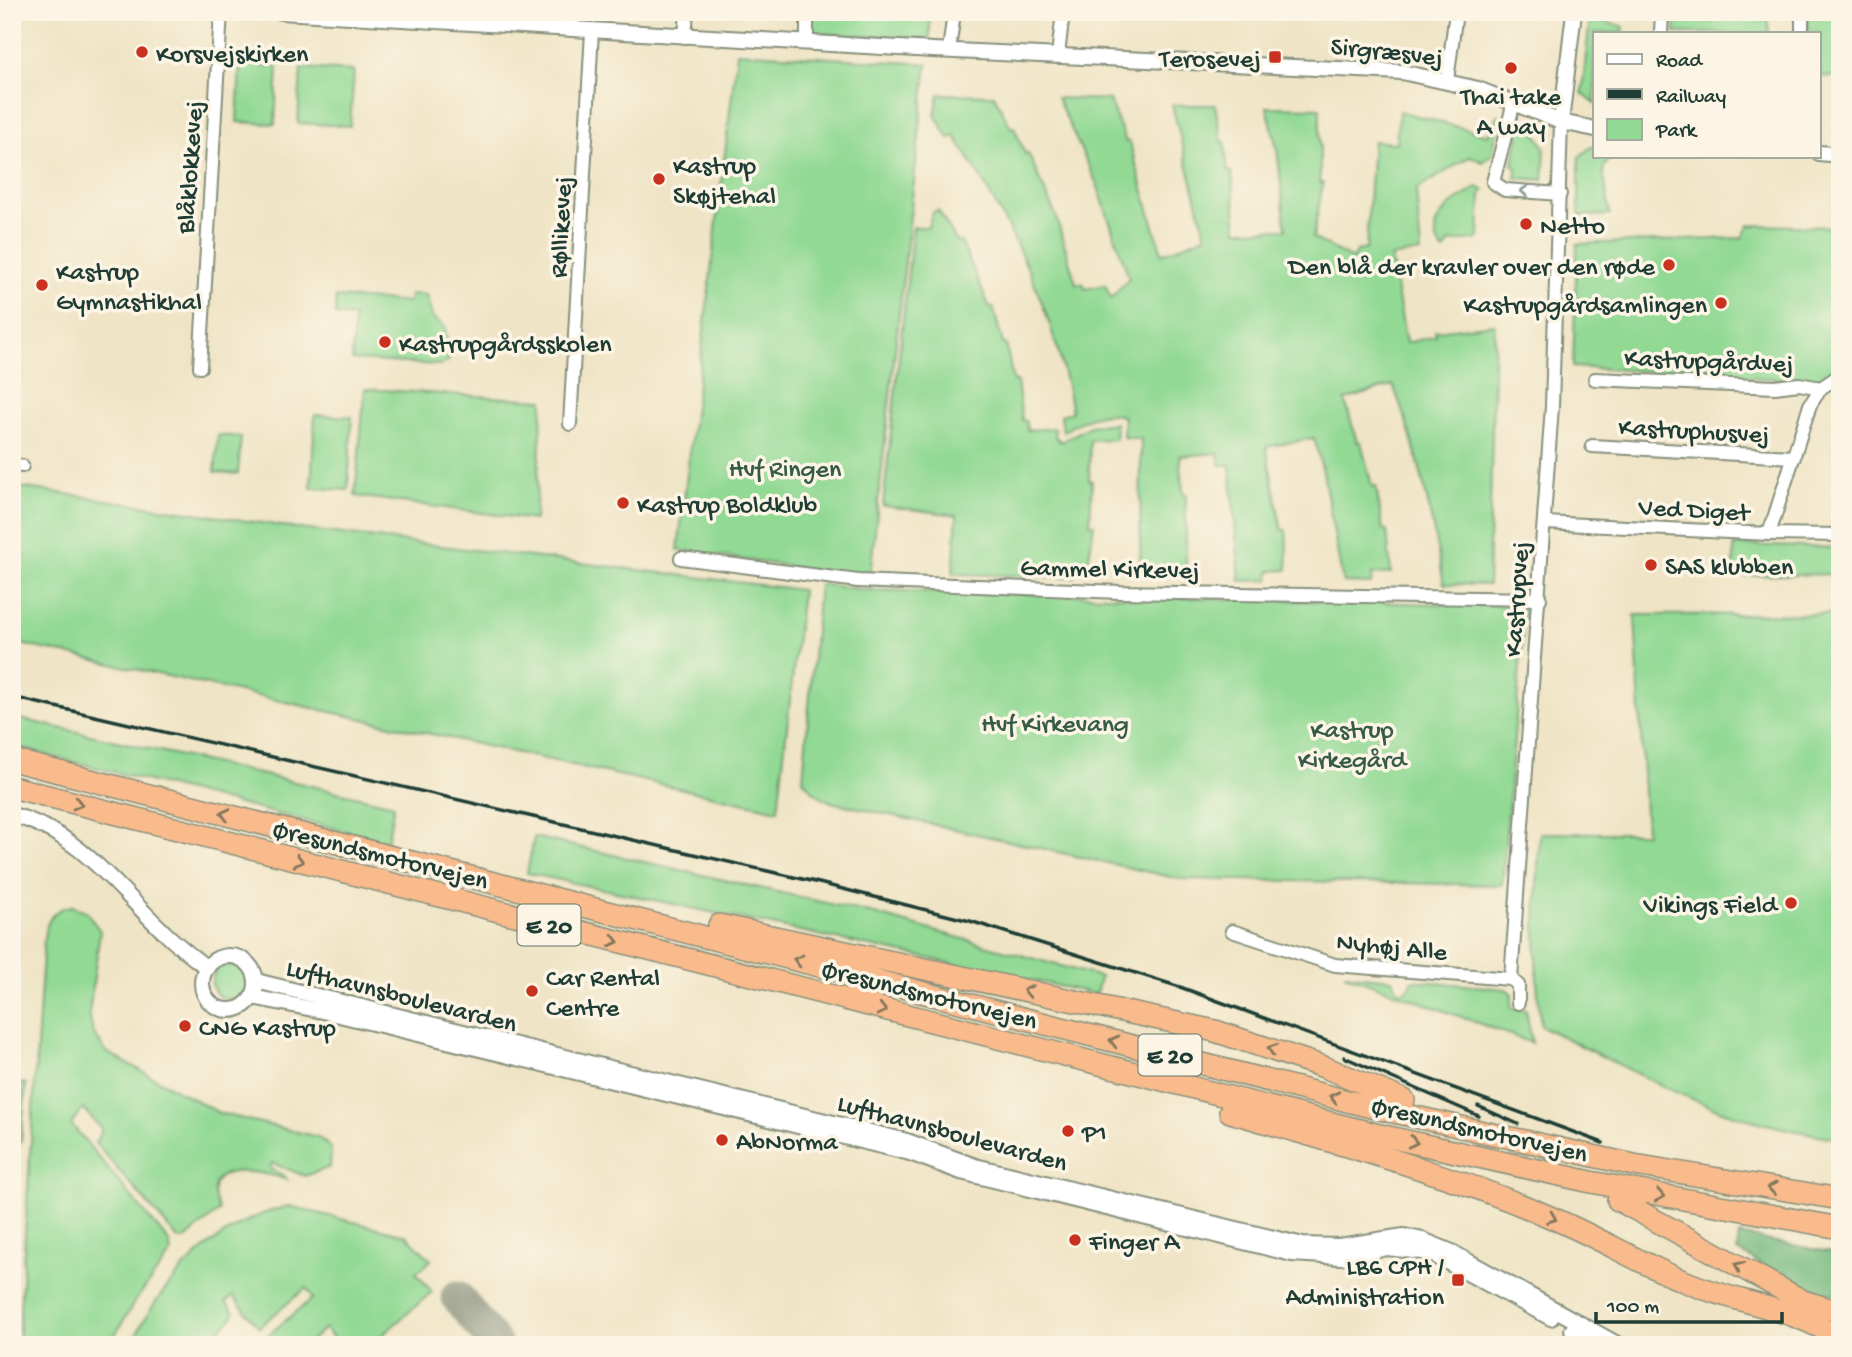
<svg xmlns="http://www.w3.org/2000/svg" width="1852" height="1357" font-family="'Gochi Hand',sans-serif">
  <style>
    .green { fill: #92d994; stroke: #588b64; stroke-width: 2 }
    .forest { fill: #75b97e; stroke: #4a7b59; stroke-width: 2 }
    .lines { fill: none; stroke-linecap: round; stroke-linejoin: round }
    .taxiway { stroke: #87907c; stroke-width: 33 }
    .motorway-tunnel { stroke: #c5c3a8; stroke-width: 21; stroke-dasharray: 21 10; stroke-linecap: butt }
    .minor-casing { stroke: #87907c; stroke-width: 16 }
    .tertiary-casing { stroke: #87907c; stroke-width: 18 }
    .motorway-casing { stroke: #87907c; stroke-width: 24 }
    .minor { stroke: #fff; stroke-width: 12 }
    .tertiary { stroke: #fff; stroke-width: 14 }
    .motorway { stroke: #fabb8c; stroke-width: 21 }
    .rail { stroke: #1f3d34; stroke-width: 3.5 }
    .oneway { stroke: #8f9e9a }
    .oneway2 { stroke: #82765c }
    .poi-dot { fill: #c8321e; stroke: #fcf5e5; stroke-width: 2.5 }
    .labels { text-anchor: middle; stroke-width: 7; stroke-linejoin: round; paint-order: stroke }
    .shield { fill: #fcf5e5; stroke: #617469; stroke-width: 2 }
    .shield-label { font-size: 24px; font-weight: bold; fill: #1f3d34 }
    .street-label { font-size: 26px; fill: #1f3d34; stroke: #fcf5e5 }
    .poi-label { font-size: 26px; fill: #1f3d34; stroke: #fcf5e5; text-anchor: start }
    .park-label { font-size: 26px; fill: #365c47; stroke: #fcf5e5 }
  </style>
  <rect width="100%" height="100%" fill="#fcf5e5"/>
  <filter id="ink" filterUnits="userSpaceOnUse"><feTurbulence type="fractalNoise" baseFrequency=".0143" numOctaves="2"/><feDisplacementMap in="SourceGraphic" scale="14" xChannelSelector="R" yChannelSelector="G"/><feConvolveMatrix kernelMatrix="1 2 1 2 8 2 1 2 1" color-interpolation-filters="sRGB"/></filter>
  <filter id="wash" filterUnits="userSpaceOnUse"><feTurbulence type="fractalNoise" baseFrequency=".00686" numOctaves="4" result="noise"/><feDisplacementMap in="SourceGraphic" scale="28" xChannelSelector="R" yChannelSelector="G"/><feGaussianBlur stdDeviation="1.57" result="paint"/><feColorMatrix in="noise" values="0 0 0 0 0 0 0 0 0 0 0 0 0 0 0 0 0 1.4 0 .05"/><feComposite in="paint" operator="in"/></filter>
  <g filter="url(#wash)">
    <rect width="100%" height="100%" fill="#efe4c5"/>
    <!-- green -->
    <g class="green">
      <path d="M810,12H930V39L810,33Z"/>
      <path d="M1675,12H1768L1769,33H1675Z"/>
      <path d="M1808,12H1840V77L1819,76V33H1808Z"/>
      <path d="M1590,17L1624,27L1623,33H1595V104L1582,93Z"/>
      <path d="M737,52L927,64L870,575L821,571L678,550Z"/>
      <path d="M240,65L278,67L275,124L237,122Z"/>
      <path d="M301,68L354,71L350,126L298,123Z"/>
      <path d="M939,94L994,95L1011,128L1014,127L1025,154L1028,153L1056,216L1076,284L1083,283L1085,289L1105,285L1111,298L1129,278L1097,184L1057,98L1109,100L1126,142L1129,141L1162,254L1206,236L1172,105H1215L1222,142H1225L1228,172H1232L1237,230L1286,229L1277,148L1267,107L1320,108V183H1323L1313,238L1352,259L1357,251L1366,249L1373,141L1396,143L1399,111L1488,135L1497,115L1500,116L1492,155L1483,162L1471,156L1416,190L1421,252L1391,257L1406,343L1436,336L1435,331L1495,324L1488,585L1444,584C1431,516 1419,449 1393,385L1345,400L1357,442H1361L1372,487L1376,486L1383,530L1387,531L1391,573L1372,575L1371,584L1343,583L1323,472L1314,438L1266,447L1282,530H1286L1288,570L1270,571L1269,580L1240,581L1230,465H1220L1218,453L1180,456L1183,493L1186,494V571L1172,569V576L1140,573L1141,439L1123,437L1124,417C1106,408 1078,421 1063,432L1061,415L1072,412C1055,310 1010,223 955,136L949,138L935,115Z"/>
      <path d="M1520,126L1535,131L1545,149L1543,180L1516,178L1517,168L1513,164Z"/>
      <path d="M1591,147H1595V156H1611L1603,169L1610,215L1579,216V157Z"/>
      <path d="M1478,187L1484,191L1481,194L1479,237L1476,240L1450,242L1444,251C1417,221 1457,200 1478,187Z"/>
      <path d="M938,210L957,242H961L990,308L993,307L1003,344H1006L1013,381H1017L1022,420L1026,421L1027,430L1055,428V436L1061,442L1090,426L1115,423L1116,439L1090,440L1089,480L1092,481L1090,524H1094L1088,564L1076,563L1075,577L953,574L957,515L883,506L913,227H928L932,213Z"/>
      <path d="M1749,225L1840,227V366L1815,381L1573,367L1577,244L1742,238Z"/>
      <path d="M410,294L426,295L432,317L445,327L449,360L441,365L352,360L354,317L335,315L336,297L409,302Z"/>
      <path d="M365,389L543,400L535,520L355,496Z"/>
      <path d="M315,415L352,417L348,490L311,488Z"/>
      <path d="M218,435L241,437L238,474L215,472Z"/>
      <path d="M12,486L302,529L802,590L778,810L12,642Z"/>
      <path d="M1734,545L1840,548V574L1734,576Z"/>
      <path d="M819,584L868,590L1525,606L1502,885L1180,879L831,802L815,793L803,780Z"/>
      <path d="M1840,614V1139C1801,1132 1763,1125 1725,1112C1662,1089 1601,1055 1541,1026C1533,961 1536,899 1540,833H1646L1635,615Z"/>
      <path d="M12,717L394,805L387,842L12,746Z"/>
      <path d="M534,837L874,914L1100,977L1096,994L527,873Z"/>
      <path d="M72,906L86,911L100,931L89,1014L93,1032L106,1052L219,1113L318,1137L331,1148L330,1167L305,1176L272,1163L270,1169L285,1176L287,1180C271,1174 210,1159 214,1194C214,1200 218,1205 219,1211L184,1240H179L95,1143L102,1129L83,1109L71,1124L169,1242L171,1253L135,1301L109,1345H18L44,937C47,920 53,908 72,906Z"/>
      <circle cx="229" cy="982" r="17"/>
      <path d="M1344,974L1392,979L1398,991H1407L1413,980L1506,989L1512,994L1511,1008L1526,1010L1532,1043Z"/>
      <path d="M12,1083L26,1084L21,1142L12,1141Z"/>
      <path d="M289,1206L406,1235L431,1260L416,1273L432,1292L371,1345H339L325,1328L306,1345H256L313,1298L306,1288L259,1327L233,1296L226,1302L234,1312L231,1320L201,1345H131C161,1281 219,1221 289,1206Z"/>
    </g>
    <!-- forest -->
    <path class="forest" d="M1739,1235L1840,1254V1294L1813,1293L1737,1251Z"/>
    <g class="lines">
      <!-- taxiway -->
      <path class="taxiway" d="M457,1297L496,1345"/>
    </g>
  </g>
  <g filter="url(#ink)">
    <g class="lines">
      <!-- motorway-tunnel -->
      <path class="motorway-tunnel" d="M1480,1136L1549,1168"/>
      <!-- minor casing -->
      <g class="minor-casing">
        <g id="minor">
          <path d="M1802,12V33"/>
          <path d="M572,30L574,12"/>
          <path d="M1661,33L1662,12"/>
          <path d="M685,37L687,12"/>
          <path d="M807,42V12"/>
          <path d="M949,51L954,12"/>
          <path d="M1058,55L1063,12"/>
          <path d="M1447,81L1456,12"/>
          <path d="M1514,102L1493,182L1505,190L1560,194"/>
          <path d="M200,367L221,12"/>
          <path d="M1595,379L1775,387L1799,384L1821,388"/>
          <path d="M570,424L592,31"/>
          <path d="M1592,446L1794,457"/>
          <path d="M12,465L22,466"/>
          <path d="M1545,523L1769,534L1840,535"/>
          <path d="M1769,534L1810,405L1821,388L1840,375"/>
          <path d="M681,558L858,581L1120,592L1540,599"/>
          <path d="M1232,931L1335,965L1511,979"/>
          <path d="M1511,979L1552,406L1561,122"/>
          <path d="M1511,979L1518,985V1003"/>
        </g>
      </g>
      <!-- tertiary casing -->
      <g class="tertiary-casing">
        <g id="tertiary">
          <path d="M281,12L933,50L1402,72L1478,89L1561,122L1595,129"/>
          <path d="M1561,122L1574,12"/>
          <path d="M1819,153L1840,155"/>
          <path d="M12,815C79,832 117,888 165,933C178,946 193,957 207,968"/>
          <circle cx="229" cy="983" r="27"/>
          <path d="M256,981L907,1141L975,1166L1303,1245L1339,1246L1404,1236L1423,1240L1452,1252L1619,1345"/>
          <path d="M252,997L323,1011L910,1153L961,1172L1292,1254L1340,1257L1387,1248L1430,1253L1551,1318"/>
          <path d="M1572,1330L1598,1345"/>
        </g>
      </g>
      <!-- motorway casing -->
      <g class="motorway-casing">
        <g id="motorway">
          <path d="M12,760L1375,1108L1634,1165L1840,1199"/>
          <path d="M12,787L1375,1134L1591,1182L1840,1228"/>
          <path d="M719,925L1215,1031L1324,1067L1404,1100"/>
          <path d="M1230,1112C1340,1144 1452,1174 1557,1220C1601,1239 1642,1264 1686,1282C1736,1303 1795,1308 1840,1339"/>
          <path d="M1618,1200L1803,1301L1840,1312"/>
        </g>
      </g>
      <!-- minor -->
      <use href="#minor" class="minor"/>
      <!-- tertiary -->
      <use href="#tertiary" class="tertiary"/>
      <!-- motorway -->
      <use href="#motorway" class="motorway"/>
      <!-- rail -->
      <g class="rail">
        <path d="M12,697L811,881L970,921L1180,987L1603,1143"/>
        <path d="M1344,1057L1479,1116"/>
        <path d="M1478,1106L1518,1124"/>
      </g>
    </g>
    <!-- one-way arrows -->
    <defs><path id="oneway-chevron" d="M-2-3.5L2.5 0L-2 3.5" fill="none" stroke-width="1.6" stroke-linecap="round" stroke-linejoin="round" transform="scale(1.75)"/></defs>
    <use class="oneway" href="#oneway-chevron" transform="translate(1525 191) rotate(-176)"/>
    <g class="oneway2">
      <use href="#oneway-chevron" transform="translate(78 804) rotate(15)"/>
      <use href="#oneway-chevron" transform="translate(225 814) rotate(-166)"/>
      <use href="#oneway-chevron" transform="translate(299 861) rotate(14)"/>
      <use href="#oneway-chevron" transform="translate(614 941) rotate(14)"/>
      <use href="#oneway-chevron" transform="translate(798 960) rotate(-166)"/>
      <use href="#oneway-chevron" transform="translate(1028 991) rotate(-168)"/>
      <use href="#oneway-chevron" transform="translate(882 1010) rotate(14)"/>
      <use href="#oneway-chevron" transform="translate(1114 1041) rotate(-166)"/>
      <use href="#oneway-chevron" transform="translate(1272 1049) rotate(-161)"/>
      <use href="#oneway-chevron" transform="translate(1334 1097) rotate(-166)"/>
      <use href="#oneway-chevron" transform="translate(1413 1142) rotate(13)"/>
      <use href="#oneway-chevron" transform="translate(1772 1188) rotate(-171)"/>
      <use href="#oneway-chevron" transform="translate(1660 1196) rotate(11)"/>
      <use href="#oneway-chevron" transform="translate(1552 1218) rotate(22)"/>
      <use href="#oneway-chevron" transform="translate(1739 1266) rotate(-151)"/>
    </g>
  </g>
  <!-- markers -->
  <g class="poi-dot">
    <circle cx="142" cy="52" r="7"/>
    <rect x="1268" y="50" width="14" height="14" rx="3.5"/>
    <circle cx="1511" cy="68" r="7"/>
    <circle cx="659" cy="179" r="7"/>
    <circle cx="1526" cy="224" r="7"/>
    <circle cx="1669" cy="265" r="7"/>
    <circle cx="42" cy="285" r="7"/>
    <circle cx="1721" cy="303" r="7"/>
    <circle cx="385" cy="342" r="7"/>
    <circle cx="623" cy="503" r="7"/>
    <circle cx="1651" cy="565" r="7"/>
    <circle cx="1791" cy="903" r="7"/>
    <circle cx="532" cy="991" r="7"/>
    <circle cx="185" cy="1026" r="7"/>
    <circle cx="1068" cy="1131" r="7"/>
    <circle cx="722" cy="1140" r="7"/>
    <circle cx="1075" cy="1240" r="7"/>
    <rect x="1451" y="1273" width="14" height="14" rx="3.5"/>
  </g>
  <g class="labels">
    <!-- shield labels -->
    <g class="shield">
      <rect x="517.5" y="904.5" width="63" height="41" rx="5"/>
      <rect x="1138.5" y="1034.5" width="63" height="41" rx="5"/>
    </g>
    <g class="shield-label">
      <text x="549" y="933">E 20</text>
      <text x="1170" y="1063">E 20</text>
    </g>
    <!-- street labels -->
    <g class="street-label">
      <text transform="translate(1387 50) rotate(6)" y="9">Sirgræsvej</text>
      <text transform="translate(188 167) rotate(-86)" y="9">Blåklokkevej</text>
      <text transform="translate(559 227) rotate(-87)" y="9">Røllikevej</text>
      <text transform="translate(1709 359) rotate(2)" y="9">Kastrupgårdvej</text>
      <text transform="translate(1694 429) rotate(3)" y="9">Kastruphusvej</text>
      <text transform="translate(1694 508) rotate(3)" y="9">Ved Diget</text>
      <text transform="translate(1110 567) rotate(1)" y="9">Gammel Kirkevej</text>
      <text transform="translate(1515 599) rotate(-86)" y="9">Kastrupvej</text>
      <text transform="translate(381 853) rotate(14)" y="9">Øresundsmotorvejen</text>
      <text transform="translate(1392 945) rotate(6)" y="9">Nyhøj Alle</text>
      <text transform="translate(930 993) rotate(14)" y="9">Øresundsmotorvejen</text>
      <text transform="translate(402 994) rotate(14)" y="9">Lufthavnsboulevarden</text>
      <text transform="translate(1480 1128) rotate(13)" y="9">Øresundsmotorvejen</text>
      <text transform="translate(953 1131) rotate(15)" y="9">Lufthavnsboulevarden</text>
    </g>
    <!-- poi labels -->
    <g class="poi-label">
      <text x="156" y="61">Korsvejskirken</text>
      <text x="1261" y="66" text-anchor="end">Terosevej</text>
      <text x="1511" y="104" text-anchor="middle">Thai take<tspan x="1511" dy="30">A way</tspan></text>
      <text x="673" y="173">Kastrup<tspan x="673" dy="30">Skøjtehal</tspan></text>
      <text x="1540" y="233">Netto</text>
      <text x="1655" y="274" text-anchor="end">Den blå der kravler over den røde</text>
      <text x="56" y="279">Kastrup<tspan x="56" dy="30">Gymnastikhal</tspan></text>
      <text x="1707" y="312" text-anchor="end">Kastrupgårdsamlingen</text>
      <text x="399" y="351">Kastrupgårdsskolen</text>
      <text x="637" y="512">Kastrup Boldklub</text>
      <text x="1665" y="574">SAS klubben</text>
      <text x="1777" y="912" text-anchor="end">Vikings Field</text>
      <text x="546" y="985">Car Rental<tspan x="546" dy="30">Centre</tspan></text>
      <text x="199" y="1035">CNG Kastrup</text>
      <text x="1082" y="1140">P1</text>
      <text x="736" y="1149">AbNorma</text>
      <text x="1089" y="1249">Finger A</text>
      <text x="1444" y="1274" text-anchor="end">LB6 CPH /<tspan x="1444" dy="30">Administration</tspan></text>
    </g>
    <!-- park labels -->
    <g class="park-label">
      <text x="785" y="476">Hvf Ringen</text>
      <text x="1055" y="731">Hvf Kirkevang</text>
      <text x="1352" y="737">Kastrup<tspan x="1352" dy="30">Kirkegård</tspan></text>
    </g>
  </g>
  <!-- margin -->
  <rect width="1852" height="1357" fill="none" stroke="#fcf5e5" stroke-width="42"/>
  <!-- legend -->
  <rect x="1593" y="32" width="228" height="126" fill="#fcf5e5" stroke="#a4ab9e" stroke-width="2"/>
  <rect x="1607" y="54" width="35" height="10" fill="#ffffff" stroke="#a4ab9e" stroke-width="2"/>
  <text x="1656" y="66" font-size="21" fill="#1f3d34">Road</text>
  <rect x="1607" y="89" width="35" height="10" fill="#1f3d34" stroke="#a4ab9e" stroke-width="2"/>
  <text x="1656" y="102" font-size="21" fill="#1f3d34">Railway</text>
  <rect x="1607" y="119" width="35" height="21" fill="#92d994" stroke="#a4ab9e" stroke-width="2"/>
  <text x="1656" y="136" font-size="21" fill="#1f3d34">Park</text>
  <!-- scale -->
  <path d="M1596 1312v10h186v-10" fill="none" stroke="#1f3d34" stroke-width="3.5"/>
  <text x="1607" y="1312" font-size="21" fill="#1f3d34" stroke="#fcf5e5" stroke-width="5" paint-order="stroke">100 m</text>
</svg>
